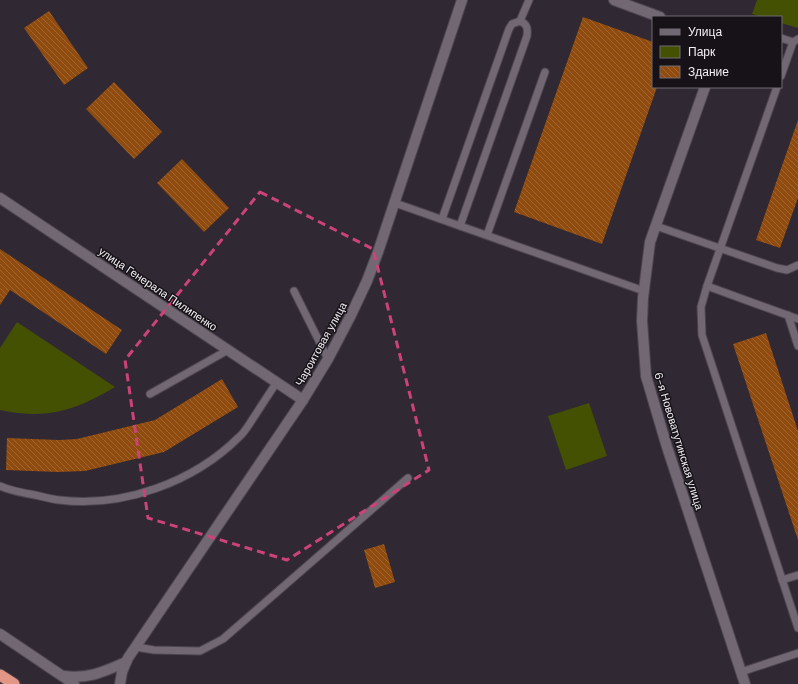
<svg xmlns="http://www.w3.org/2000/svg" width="798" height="684" font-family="'DM Sans',sans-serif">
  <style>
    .green { fill: #445002 }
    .building { fill: url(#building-back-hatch) }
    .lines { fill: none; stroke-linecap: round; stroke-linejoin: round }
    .service-casing { stroke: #4d4650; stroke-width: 9 }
    .minor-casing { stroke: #4d4650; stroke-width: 12 }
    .tertiary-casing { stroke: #4d4650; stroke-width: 12 }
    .trunk-casing { stroke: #4d4650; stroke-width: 13 }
    .service { stroke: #716874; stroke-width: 7 }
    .minor { stroke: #716874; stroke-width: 10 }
    .tertiary { stroke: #716874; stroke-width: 10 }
    .trunk { stroke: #e29686; stroke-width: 11 }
    .marked { fill: none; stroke: #cc437a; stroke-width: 3; stroke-dasharray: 8 5; stroke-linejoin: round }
    .labels { text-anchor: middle; stroke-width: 3; stroke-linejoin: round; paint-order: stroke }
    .street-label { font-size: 11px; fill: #f4eff6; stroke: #161217 }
  </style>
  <defs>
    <pattern id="building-back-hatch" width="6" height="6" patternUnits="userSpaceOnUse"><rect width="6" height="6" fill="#904b0e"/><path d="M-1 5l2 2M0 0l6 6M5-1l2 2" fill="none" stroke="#a06532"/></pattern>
  </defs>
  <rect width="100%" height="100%" fill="#302833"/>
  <!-- green -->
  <g class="green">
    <path d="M757,0H798V28L781,23V17H763L752,14Z"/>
    <path d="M17,322L115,387C75,411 46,420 0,410V348Z"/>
    <path d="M589,403L607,456L566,470L548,416Z"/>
  </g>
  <!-- building -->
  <g class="building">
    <path d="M49,11L88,68L64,85L24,28Z"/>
    <path d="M583,17L653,42V87H657L602,244L514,212Z"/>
    <path d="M114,82L162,132L134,159L86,109Z"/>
    <path d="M798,120V198L780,248L756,240Z"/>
    <path d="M182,159L229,208L204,232L157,183Z"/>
    <path d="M0,249L122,330L106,354L10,290L0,305Z"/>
    <path d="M766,333L798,431V540L733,344Z"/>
    <path d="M222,379L238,407L164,452L85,471L58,472L6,470L7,438L59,440L77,439L155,420Z"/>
    <path d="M384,544L395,582L375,588L364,550Z"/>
  </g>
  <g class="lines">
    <!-- service casing -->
    <g class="service-casing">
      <g id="service">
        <path d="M520,21L529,0"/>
        <path d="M781,38L793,42"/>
        <path d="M781,76L793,42L798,39"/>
        <path d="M777,87L707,286L701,307L702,335L798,628"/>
        <path d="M395,203L644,291"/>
        <path d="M442,219L509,29L512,24L520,21C527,24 528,28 527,36L460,226"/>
        <path d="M656,226L777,268L787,270L798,265"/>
        <path d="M487,235L545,72"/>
        <path d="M707,286L798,319"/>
        <path d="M294,291L328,359"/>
        <path d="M788,315L798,346"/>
        <path d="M150,394L228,350"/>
        <path d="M0,486C11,491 23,493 35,495C43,497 51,499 59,500C123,508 194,482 239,437C244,433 248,426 252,420C260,408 268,395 277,382"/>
        <path d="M782,580L798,575"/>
        <path d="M136,647L154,650L200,651L223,639L408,478"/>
        <path d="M741,672L798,653"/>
      </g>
    </g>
    <!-- minor casing -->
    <g class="minor-casing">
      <g id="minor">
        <path d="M614,0L660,17"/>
        <path d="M705,87L650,242L643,298L642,321L646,376L667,447L745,684"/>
        <path d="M0,198L303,400"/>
      </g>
    </g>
    <!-- tertiary casing -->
    <g class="tertiary-casing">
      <g id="tertiary">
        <path d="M0,634L74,684"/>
        <path d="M64,676C89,679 103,672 126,662"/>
        <path d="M120,684L122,672L128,658L303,400L328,359L350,317L367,281L378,252L462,0"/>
      </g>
    </g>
    <!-- trunk casing -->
    <g class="trunk-casing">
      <path id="trunk" d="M0,675L14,684"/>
    </g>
    <!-- service -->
    <use href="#service" class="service"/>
    <!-- minor -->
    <use href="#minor" class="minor"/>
    <!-- tertiary -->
    <use href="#tertiary" class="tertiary"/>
    <!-- trunk -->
    <use href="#trunk" class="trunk"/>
  </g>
  <!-- marked area -->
  <path class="marked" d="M260,192L373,249L429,470L287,560L148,518L125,360Z"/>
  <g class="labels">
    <!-- street labels -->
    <g class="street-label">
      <text transform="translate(158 289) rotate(34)" y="4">улица Генерала Пилипенко</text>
      <text transform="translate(321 344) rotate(-61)" y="4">Чароитовая улица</text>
      <text transform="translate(679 441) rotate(73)" y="4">6-я Нововатутинская улица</text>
    </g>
  </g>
  <!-- legend -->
  <rect x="652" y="16" width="130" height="72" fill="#161217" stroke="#6f6a70"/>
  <rect x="660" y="29" width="20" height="6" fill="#716874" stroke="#6f6a70"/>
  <text x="688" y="36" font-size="12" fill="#f4eff6">Улица</text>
  <rect x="660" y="46" width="20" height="12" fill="#445002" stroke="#6f6a70"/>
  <text x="688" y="56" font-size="12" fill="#f4eff6">Парк</text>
  <rect x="660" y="66" width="20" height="12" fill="url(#building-back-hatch)" stroke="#6f6a70"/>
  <text x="688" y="76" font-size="12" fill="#f4eff6">Здание</text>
</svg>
